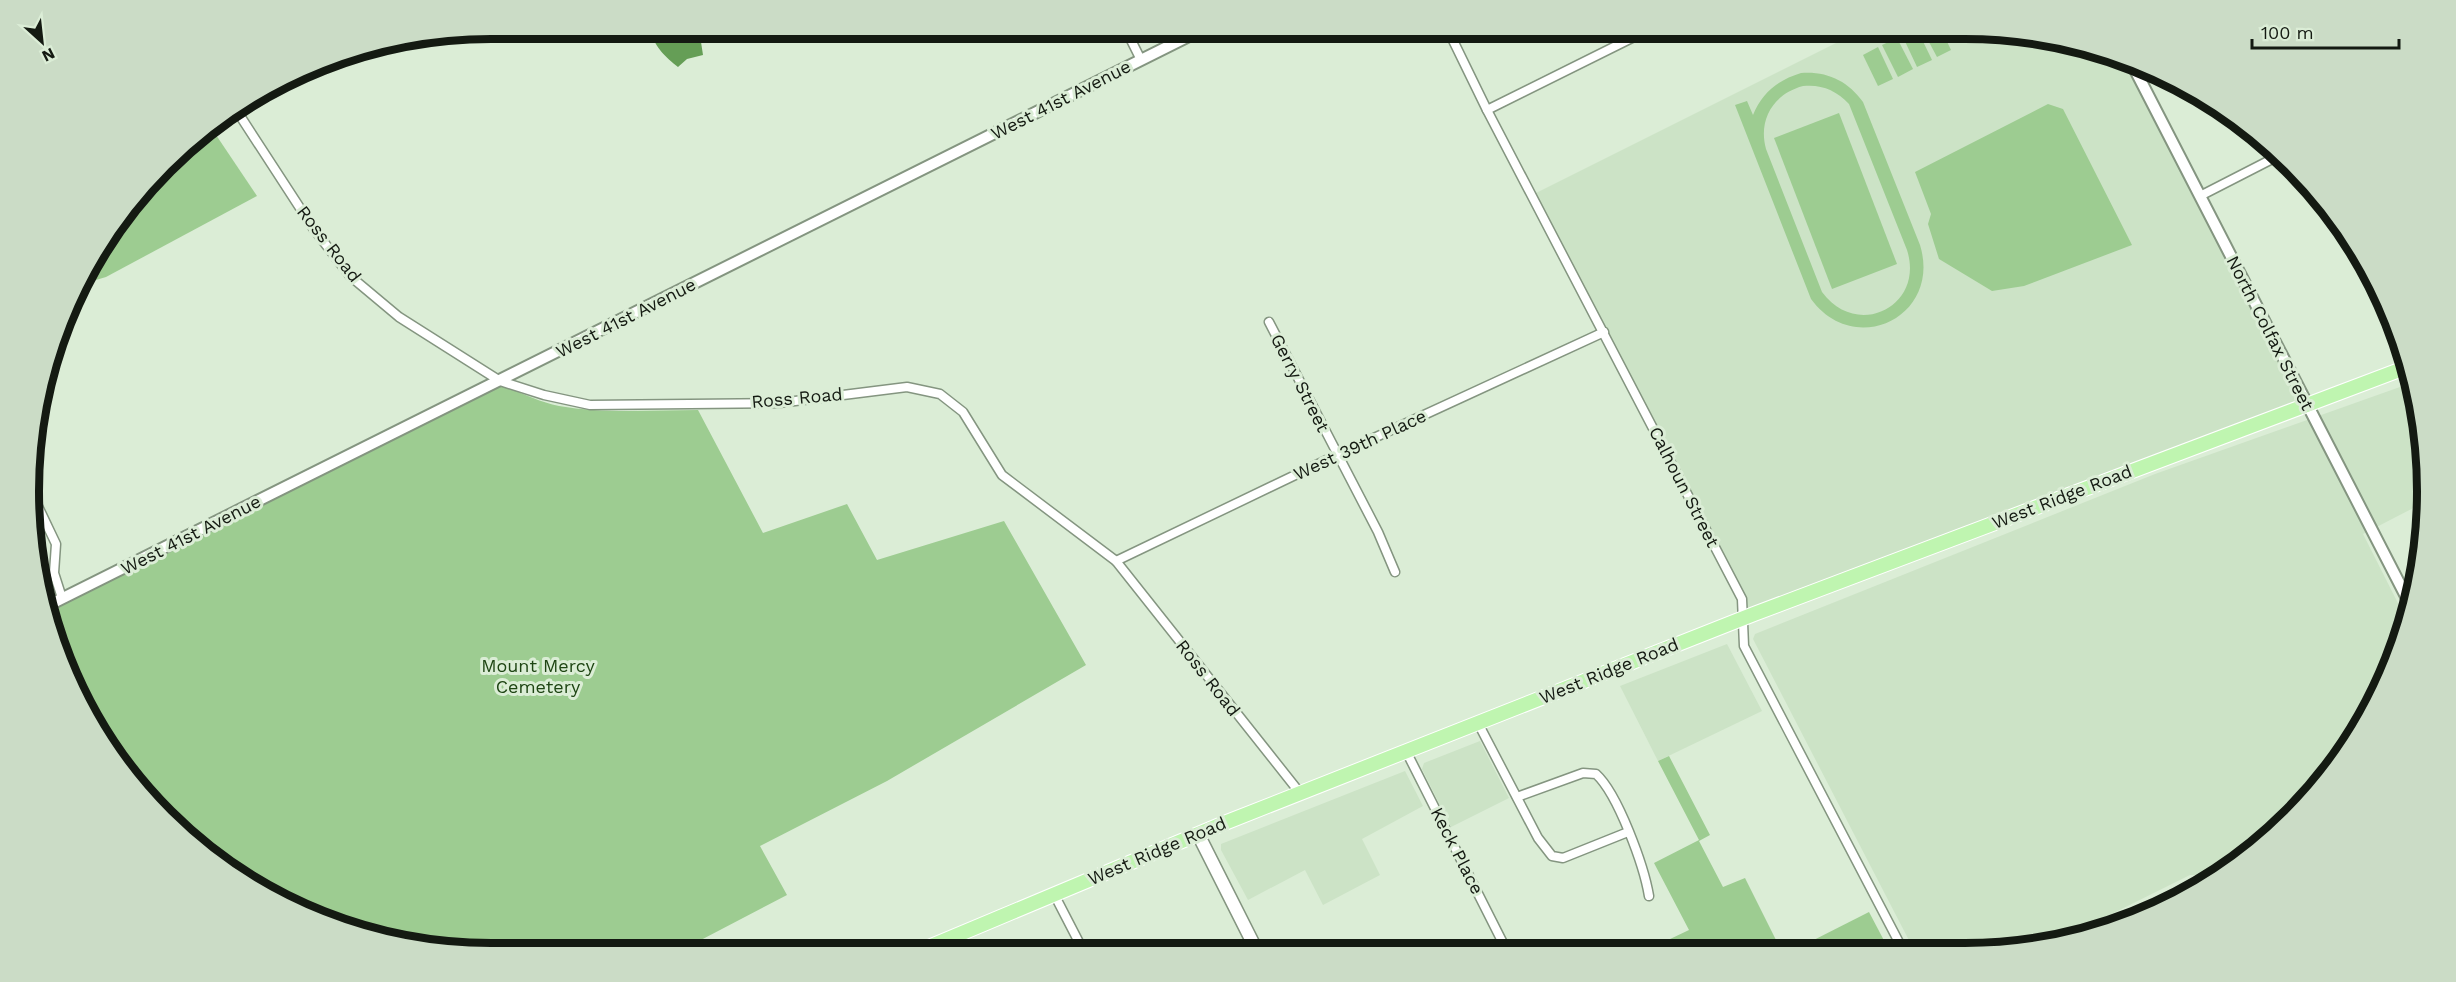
<svg xmlns="http://www.w3.org/2000/svg" width="2456" height="982" font-family="'Work Sans',sans-serif">
  <style>
    .built { fill: #cce3c6 }
    .green { fill: #9dcc91; fill-rule: evenodd }
    .water { fill: #659e56 }
    .lines { fill: none; stroke-linecap: round; stroke-linejoin: round }
    .minor-casing { stroke: #849580; stroke-width: 11 }
    .tertiary-casing { stroke: #849580; stroke-width: 14 }
    .secondary-casing { stroke: #849580; stroke-width: 15 }
    .primary-casing { stroke: #fff; stroke-width: 16 }
    .minor { stroke: #fff; stroke-width: 8 }
    .tertiary { stroke: #fff; stroke-width: 10 }
    .secondary { stroke: #fff; stroke-width: 12 }
    .primary { stroke: #bff5b0; stroke-width: 14 }
    .labels { text-anchor: middle; stroke-width: 6; stroke-linejoin: round; paint-order: stroke }
    .street-label { font-size: 18px; fill: #141a12; stroke: #dbedd6 }
    .park-label { font-size: 18px; fill: #1e4513; stroke: #dbedd6 }
    .rim { fill: none; stroke: #141a12; stroke-width: 8 }
  </style>
  <rect width="100%" height="100%" fill="#dbedd6"/>
  <!-- built -->
  <g class="built">
    <path d="M1864,29H1965L2113,53L2129,60L2306,404L1742,618V599L1532,195Z"/>
    <path d="M2414,382L2426,460L2425,502L2363,534L2407,621L2403,639L2349,748L2270,839L2212,875H2190L2057,941L2026,949L1914,950L1753,639L1755,634L2155,474Z"/>
    <path d="M1727,644L1762,711L1658,761L1620,686Z"/>
    <path d="M1480,741L1509,798L1451,827L1422,769L1424,763Z"/>
    <path d="M1405,771L1423,806L1362,839L1380,875L1323,905L1305,870L1248,900L1221,850V844Z"/>
  </g>
  <!-- green -->
  <g class="green">
    <path d="M1917,29L1932,60L1917,67L1902,35Z"/>
    <path d="M1922,29H1941L1951,50L1937,57Z"/>
    <path d="M1897,38L1913,69L1898,77L1882,45Z"/>
    <path d="M1878,47L1893,79L1878,86L1863,55Z"/>
    <path d="M1801,73C1827,71 1848,81 1863,102L1920,245C1942,316 1855,359 1811,299L1735,105L1747,101L1753,115C1762,93 1778,80 1801,73ZM1803,86C1821,84 1836,90 1849,104L1907,250C1925,306 1857,340 1822,292L1766,149C1758,120 1773,94 1803,86Z"/>
    <path d="M2048,104L2063,109L2132,245L2024,286L1992,291L1939,259L1928,224L1931,214L1915,172Z"/>
    <path d="M1839,113L1897,264L1832,289L1774,138Z"/>
    <path d="M210,126L257,196L106,277L79,285L90,260L186,143Z"/>
    <path d="M502,385C521,393 539,402 559,406C604,414 652,410 698,410L763,533L847,504L877,560L1004,521L1086,665L887,781L760,846L787,895L676,953H491L343,929L209,858L143,796L91,723L48,609L493,387Z"/>
    <path d="M1669,756L1710,835L1699,841L1723,887L1745,878L1781,950H1647L1689,930L1654,863L1699,840L1658,761Z"/>
    <path d="M1869,912L1889,950H1794Z"/>
  </g>
  <!-- water -->
  <g class="water">
    <path d="M653,29H699L703,55L687,59L678,67C667,58 650,44 653,29Z"/>
    <path d="M2204,878H2207L2142,918L2098,930L2130,916L2186,885Z"/>
  </g>
  <g class="lines">
    <!-- minor casing -->
    <g class="minor-casing">
      <g id="minor">
        <path d="M1125,28L1141,60"/>
        <path d="M1447,28L1487,110L1742,599L1744,646L1903,950"/>
        <path d="M235,108L313,228L350,276L399,317L500,381L544,395L590,405L779,403L907,387L940,394L963,412L1002,475L1116,561L1300,793"/>
        <path d="M1487,110L1652,28"/>
        <path d="M2200,196L2280,155"/>
        <path d="M1269,322L1378,532L1395,572"/>
        <path d="M35,500L56,544L54,573L62,598"/>
        <path d="M1116,561L1337,455L1604,332"/>
        <path d="M1478,723L1538,838L1552,856L1563,858L1628,832"/>
        <path d="M1406,751L1507,951"/>
        <path d="M1517,797L1583,773L1596,774C1618,794 1644,866 1649,896"/>
        <path d="M1054,894L1084,952"/>
      </g>
    </g>
    <!-- tertiary casing -->
    <g class="tertiary-casing">
      <g id="tertiary">
        <path d="M2130,60L2411,606"/>
        <path d="M47,606L1205,28"/>
      </g>
    </g>
    <!-- secondary casing -->
    <g class="secondary-casing">
      <path id="secondary" d="M1198,834L1257,951"/>
    </g>
    <!-- primary casing -->
    <g class="primary-casing">
      <path id="primary" d="M917,952L1227,822L1754,614L2410,366"/>
    </g>
    <!-- minor -->
    <use href="#minor" class="minor"/>
    <!-- tertiary -->
    <use href="#tertiary" class="tertiary"/>
    <!-- secondary -->
    <use href="#secondary" class="secondary"/>
    <!-- primary -->
    <use href="#primary" class="primary"/>
  </g>
  <g class="labels">
    <!-- street labels -->
    <g class="street-label">
      <text transform="translate(1061 100) rotate(-27)" y="6">West 41st Avenue</text>
      <text transform="translate(329 244) rotate(52)" y="6">Ross Road</text>
      <text transform="translate(626 318) rotate(-27)" y="6">West 41st Avenue</text>
      <text transform="translate(2270 333) rotate(63)" y="6">North Colfax Street</text>
      <text transform="translate(1300 383) rotate(63)" y="6">Gerry Street</text>
      <text transform="translate(797 398) rotate(-5)" y="6">Ross Road</text>
      <text transform="translate(1360 445) rotate(-25)" y="6">West 39th Place</text>
      <text transform="translate(1684 487) rotate(63)" y="6">Calhoun Street</text>
      <text transform="translate(2062 497) rotate(-21)" y="6">West Ridge Road</text>
      <text transform="translate(191 535) rotate(-27)" y="6">West 41st Avenue</text>
      <text transform="translate(1609 671) rotate(-22)" y="6">West Ridge Road</text>
      <text transform="translate(1208 678) rotate(52)" y="6">Ross Road</text>
      <text transform="translate(1157 851) rotate(-23)" y="6">West Ridge Road</text>
      <text transform="translate(1457 851) rotate(63)" y="6">Keck Place</text>
    </g>
    <!-- park labels -->
    <g class="park-label">
      <text x="538" y="672">Mount Mercy<tspan x="538" dy="21">Cemetery</tspan></text>
    </g>
  </g>
  <!-- crop -->
  <path d="M0 0H2456V982H0ZM491 39H1965A452 452 0 0 1 2417 491V491A452 452 0 0 1 1965 943H491A452 452 0 0 1 39 491V491A452 452 0 0 1 491 39Z" fill="#cbdcc6" fill-rule="evenodd"/>
  <path class="rim" d="M491 39H1965A452 452 0 0 1 2417 491V491A452 452 0 0 1 1965 943H491A452 452 0 0 1 39 491V491A452 452 0 0 1 491 39Z"/>
  <!-- north arrow -->
  <g transform="translate(42 42) rotate(153)" stroke="#dbedd6" stroke-width="4.5" paint-order="stroke">
  <path d="M0-4.5L10 22L0 15L-10 22Z" fill="#141a12"/>
  <text y="-9" font-size="16" font-weight="bold" text-anchor="middle" fill="#141a12">N</text>
  </g>
  <!-- scale -->
  <path d="M2252 39v9h147v-9" fill="none" stroke="#141a12" stroke-width="3"/>
  <text x="2261" y="39" font-size="18" fill="#141a12" stroke="#dbedd6" stroke-width="4.5" paint-order="stroke">100 m</text>
</svg>
